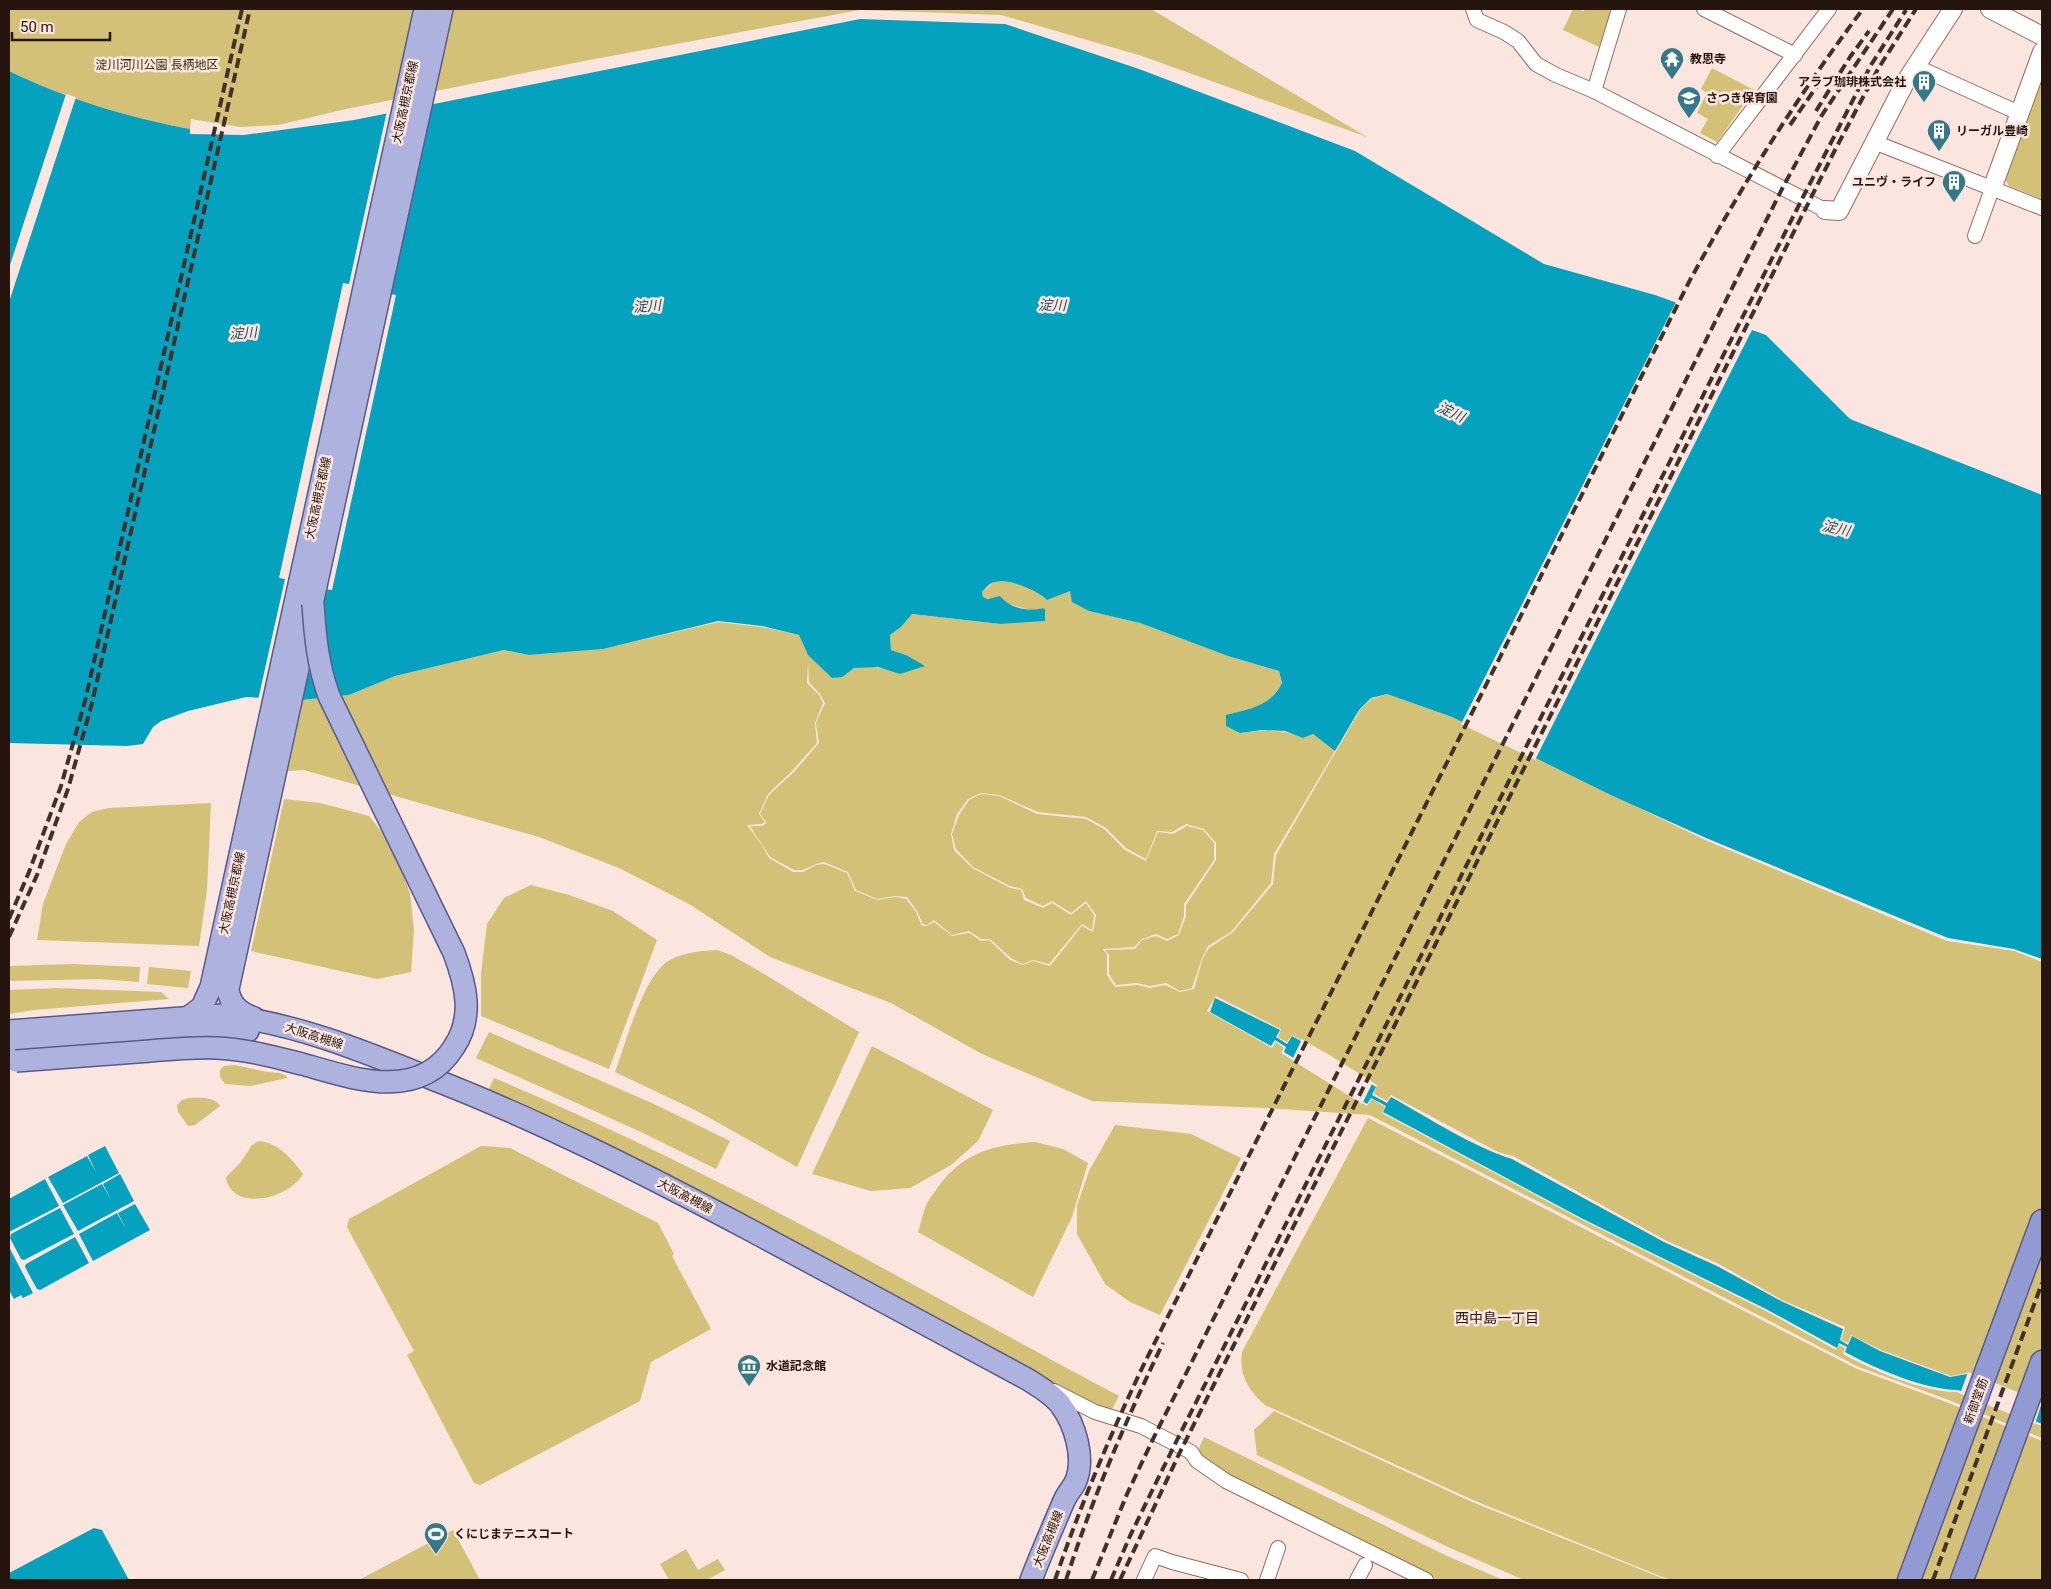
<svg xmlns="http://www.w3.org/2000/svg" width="2051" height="1589" font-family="Roboto,'Noto Sans JP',sans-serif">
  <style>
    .green { fill: #d2c177 }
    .water { fill: #05a2bf }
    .pier { fill: #fbe5df }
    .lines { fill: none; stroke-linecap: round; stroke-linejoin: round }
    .minor-casing { stroke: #976a5c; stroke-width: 16 }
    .tertiary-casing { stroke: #976a5c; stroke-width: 20 }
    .primary-casing { stroke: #5a5a87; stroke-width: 24 }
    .trunk-casing { stroke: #5a5a87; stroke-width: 25 }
    .minor { stroke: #fff; stroke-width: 14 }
    .tertiary { stroke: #fff; stroke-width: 18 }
    .primary { stroke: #adb3de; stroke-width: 21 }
    .trunk { stroke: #929ad3; stroke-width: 22 }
    .rail { stroke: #42302b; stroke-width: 4; stroke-dasharray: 10 5; stroke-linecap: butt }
    .primary-bridge-casing { stroke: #5a5a87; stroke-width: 24; stroke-linecap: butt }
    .primary-bridge { stroke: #adb3de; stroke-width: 21 }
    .labels { text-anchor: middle; stroke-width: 5; stroke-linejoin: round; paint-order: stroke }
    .poi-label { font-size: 12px; font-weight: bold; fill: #26140f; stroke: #fbe5df; text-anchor: start }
    .park-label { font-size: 12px; fill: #332a00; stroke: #fbe5df }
    .street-label { font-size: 12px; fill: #26140f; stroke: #fbe5df }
    .water-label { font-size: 14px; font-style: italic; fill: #1c515d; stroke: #fbe5df }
    .neighbourhood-label { font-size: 14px; fill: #26140f; stroke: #fbe5df }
  </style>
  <rect width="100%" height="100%" fill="#fbe5df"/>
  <!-- green -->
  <g class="green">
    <path d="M9,9H1151L1367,137L1142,56L1001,15L860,10L584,61L346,109L278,125L241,127L191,119L190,129C126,117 67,99 9,71Z"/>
    <path d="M1573,9L1584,11L1585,9L1611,10L1599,47L1563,30Z"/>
    <path d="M1712,68L1754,90L1717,142L1700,133L1708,119L1697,113L1707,93L1701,89Z"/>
    <path d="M2042,77V199L2009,186L2005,179Z"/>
    <path d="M995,581C1012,581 1036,587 1047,600L1071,590L1089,611L1140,623L1228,656L1279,671L1282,683C1271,706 1250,709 1227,715L1240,733C1265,730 1279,728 1303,738L1313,734L1335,751L1274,854L1271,883L1231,932L1208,946L1202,958L1192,988L1180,991L1166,983L1150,986L1137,983L1116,985L1109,974V955L1105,950L1135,949L1142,940L1156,936L1167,941L1179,935L1186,916V905L1216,860V843L1204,829L1186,824L1172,832L1157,831L1146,859L1126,848L1106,828L1086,817L1038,812L999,795L981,793L968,799L957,814L951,834L954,850L972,868L1010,888L1021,890L1024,900L1043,908L1052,903L1071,915L1086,903L1094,915L1092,930L1082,924L1049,964L1033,960L1023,964L1011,958L990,939H981L969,931L952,935L934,920L927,925L923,924L917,911L907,897L895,896L877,899L856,890L848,872L824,862L816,864L803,870H794L770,857L750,826H762L767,823L760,814L769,795L794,772L819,743L816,723L825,703L820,694L809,682L808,662L807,683L819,695L823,703L815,723L817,743L792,771L768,794L759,814L765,822L761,824L747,825L761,844L769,858L793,872H803L816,865L824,864L847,873L855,891L877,900L895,897L906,899L916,912L922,926H927L934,922L952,936L969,933L981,941L989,940L1010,960L1023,965L1033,961L1050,966L1082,926L1093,932L1096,915L1086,901L1071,913L1052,901L1043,906L1026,898L1022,889L1010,886L973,867L956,849L952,834L959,815L969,800L981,794L999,796L1037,814L1086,819L1104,829L1125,850L1146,861L1158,832L1173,834L1187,826L1203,830L1214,843V860L1184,904V916L1178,934L1167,939L1156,934L1142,939L1134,947L1103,949L1107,955V975L1115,987L1137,985L1150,988L1165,985L1180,992L1194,989L1203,958L1209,948L1232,933L1273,884L1276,855L1360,710L1371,699L1387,694L1452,717L1705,840L1947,941L2014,951L2042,962V1403L1967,1373L1951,1376L1881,1350L1851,1335L1848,1343L1841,1340L1845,1327L1782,1300L1719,1264L1665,1240L1513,1156L1498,1152L1391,1095L1387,1101L1374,1094L1377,1085L1328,1054L1292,1035L1287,1042L1278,1037L1281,1029L1216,996L1207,1011L1272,1048L1276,1042L1284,1048L1281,1053L1367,1106L1372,1099L1385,1107L1382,1113L1582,1220L1764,1310L1836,1350L1839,1345L1845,1348L1843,1354C1872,1370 1925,1393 1957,1392L2042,1426V1438L1949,1400L1859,1367L1370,1115L1265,1108L1092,1101L982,1054L891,1003L770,957L689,904L619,868L539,837L304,770L288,771L303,700L349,695L395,676L504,650L529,655L603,649L718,622L762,627L799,635L808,654L832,678C841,677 845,672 853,669C869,663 886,669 900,674L906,655L891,650L890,635L901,627L912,614L1001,624L1045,621V609L1043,608L1033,611L983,597L982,592Z"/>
    <path d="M284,799L320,803L369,816L396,850L410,894L414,930L411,972L377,979L251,951Z"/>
    <path d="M211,803L207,890L199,946L37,940L43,904L66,844L79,822L92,812L109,808Z"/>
    <path d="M531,885L569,895L613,911L657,940L609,1069L481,1016V973L487,924L504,898Z"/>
    <path d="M717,950L731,955L759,971L859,1032L797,1167L699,1112L615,1072C626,1043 640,988 662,966C675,953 699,951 717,950Z"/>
    <path d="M72,964L140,967L139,982L99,979L9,981V966Z"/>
    <path d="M149,967L191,971L188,988L147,984Z"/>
    <path d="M57,988L161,992L169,999L34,1010L9,1014V990Z"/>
    <path d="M489,1032L654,1104L730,1141L716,1169L639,1131L476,1058Z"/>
    <path d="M872,1046L993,1110L978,1141L951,1165L910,1188L871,1191L812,1174Z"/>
    <path d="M235,1065L268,1072L280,1073L287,1076V1078L250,1086L225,1084L220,1077V1070L224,1066Z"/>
    <path d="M494,1078C710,1168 913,1286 1119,1396L1110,1413L488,1091Z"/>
    <path d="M189,1098C199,1098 214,1096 220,1106L195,1125L188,1126L178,1112L177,1105L182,1100Z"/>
    <path d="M1368,1118L1857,1369L1946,1402L2042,1441V1580H1670L1473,1500L1265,1405C1248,1390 1239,1375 1242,1352Z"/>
    <path d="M1115,1125L1191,1134L1241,1158L1160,1315L1130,1302L1105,1284L1077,1234V1206L1089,1171Z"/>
    <path d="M259,1141C279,1143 292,1159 303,1174C288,1200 231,1212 226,1177L241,1162L252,1145Z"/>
    <path d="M1035,1142L1063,1149L1088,1163L1072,1217L1033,1297L918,1232C921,1223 923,1212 927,1203C930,1198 935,1192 938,1187C964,1152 994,1145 1035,1142Z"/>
    <path d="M481,1146L510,1148L658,1223L674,1254L672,1256L711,1329L651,1362L640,1401L480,1485L474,1483L407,1355L414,1351L347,1227L349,1219Z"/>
    <path d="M1274,1411L1472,1502L1667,1580H1524L1450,1548L1257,1455L1254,1430Z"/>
    <path d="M1204,1437L1445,1555L1503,1580H1439L1364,1545L1224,1473L1197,1453Z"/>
    <path d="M453,1530L480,1580H359Z"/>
    <path d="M686,1549L698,1570L718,1559L725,1570L707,1580H669L660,1564Z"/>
  </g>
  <!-- water -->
  <g class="water">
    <path d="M860,19L1005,24L1139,69L1355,151L1544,264L1655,295L1766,335L1850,419L2042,495V959L2014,949L1948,938L1706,838L1613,796L1452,717L1387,694L1371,698L1359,710L1335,751L1313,734L1303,738L1285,731L1262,730L1240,733L1226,726V715C1250,709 1271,706 1282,683L1279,671L1228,656L1140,623L1089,611L1072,602L1070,591L1047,600C1038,590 1008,578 995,582C989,583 986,588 982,592L983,597L988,599L1000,596C1009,608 1029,612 1043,608L1045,609V621L1001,624L912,614L901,627L890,635L891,650L906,655L925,666L900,674L878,667L854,668L842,677L832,678L808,655L799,635L762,626L718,621L603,649L529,655L504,650L395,676L349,695L302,700L246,697L188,711L161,721L153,727L143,744L127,746L9,743V71C67,99 126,117 190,129V134L244,135L354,120Z"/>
    <path d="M1215,998L1280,1030L1276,1037L1287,1044L1292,1036L1327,1056L1376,1087L1372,1095L1387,1103L1391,1097C1429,1118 1471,1146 1512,1159L1664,1242L1717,1266L1781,1301L1843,1329L1840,1340L1848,1345L1852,1336L1880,1351L1950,1377L1967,1374L2042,1404V1424L1958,1390C1925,1390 1874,1368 1845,1352L1847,1347L1839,1343L1837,1348L1766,1309L1583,1219L1383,1112L1386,1106L1371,1098L1367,1104L1284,1052L1286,1047L1275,1040L1271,1046L1210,1012Z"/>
    <path d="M105,1146L119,1173L63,1203L48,1177L87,1156L96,1172L88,1155Z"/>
    <path d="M120,1174L134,1201L78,1231L63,1205L102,1184L111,1200L103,1184Z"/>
    <path d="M45,1179L59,1206L9,1232V1199Z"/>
    <path d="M135,1204L150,1230L93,1261L79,1234L117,1213L126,1229L118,1213Z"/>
    <path d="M60,1208L74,1234L24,1260L21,1259L10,1238L11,1234Z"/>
    <path d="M75,1237L89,1263L40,1290L37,1289L25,1267L26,1264Z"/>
    <path d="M9,1247L33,1293L23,1298L21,1295L14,1299L9,1290Z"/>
    <path d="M94,1528L102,1530L129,1580H9V1573Z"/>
  </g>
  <!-- pier -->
  <g class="pier">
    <path d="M66,94L76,97L9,302V268Z"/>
    <path d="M430,102L388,294L396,295L332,590L324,589L323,700L308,670L298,702L258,700L285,579L279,578L343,283L349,284L387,111Z"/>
    <path d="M1677,300L1753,328L1535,760L1461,724Z"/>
    <path d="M1302,1039L1373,1082L1362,1104L1292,1060Z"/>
    <path d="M1968,1372L2042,1402L2035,1424L1960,1394Z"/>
  </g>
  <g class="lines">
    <!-- minor casing -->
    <g class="minor-casing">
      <g id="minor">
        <path d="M1473,9L1477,20L1504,32L1518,41L1536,64L1556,75L1594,91L1825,210"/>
        <path d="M1704,9L1795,55"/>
        <path d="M1915,66L2019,113"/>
        <path d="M1594,91L1619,9"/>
        <path d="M1874,142L2042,208"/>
        <path d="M1717,156L1829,9"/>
        <path d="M1975,236L1992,189"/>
        <path d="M1054,1391L1095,1412L1141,1426L1191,1452L1197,1461L1226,1481L1426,1580"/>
        <path d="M1144,1580L1155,1556L1172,1562L1241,1580"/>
        <path d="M1267,1580L1278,1548"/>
        <path d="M1357,1580L1365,1565"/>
      </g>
    </g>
    <!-- tertiary casing -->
    <g class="tertiary-casing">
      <g id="tertiary">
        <path d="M1990,9L2042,36"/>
        <path d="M1992,189L2042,52"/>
        <path d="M1825,210L1839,211L1906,81L1953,9"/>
      </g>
    </g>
    <!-- primary casing -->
    <g class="primary-casing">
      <g id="primary">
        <path d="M190,1016L202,1007L211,987L425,9"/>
        <path d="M254,1018C239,1012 230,1005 228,989L442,9"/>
        <path d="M9,1031L222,1015C295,1023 363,1051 430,1078C541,1121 647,1175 752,1231C844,1280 935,1330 1027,1379C1038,1386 1051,1393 1060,1404C1075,1424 1086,1459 1075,1483C1071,1490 1066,1495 1063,1503C1052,1529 1041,1554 1031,1580"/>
        <path d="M9,1046L232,1029L248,1031"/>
      </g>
    </g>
    <!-- trunk casing -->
    <g class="trunk-casing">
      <g id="trunk">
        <path d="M1909,1580L2042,1221"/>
        <path d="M1962,1580L2042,1362"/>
      </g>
    </g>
    <!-- minor -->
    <use href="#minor" class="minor"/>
    <!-- tertiary -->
    <use href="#tertiary" class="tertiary"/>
    <!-- primary -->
    <use href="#primary" class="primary"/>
    <!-- trunk -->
    <use href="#trunk" class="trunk"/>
    <!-- rail -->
    <g class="rail">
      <path d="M1816,111L1850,57L1869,31"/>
      <path d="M1790,125L1824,76"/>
      <path d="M9,919L29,872L61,786L85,701L242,9"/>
      <path d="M9,937L37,875L68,789L92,703L250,9"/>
      <path d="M1055,1580C1080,1506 1111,1433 1145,1362L1689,282C1741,187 1798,95 1863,9"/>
      <path d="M1066,1580C1092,1499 1126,1420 1163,1343"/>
      <path d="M1092,1580L1127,1494L1154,1437L1783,187L1822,115L1893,9"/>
      <path d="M1111,1580L1130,1536L1173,1448L1803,197L1871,65L1906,10"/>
      <path d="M1120,1580L1180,1452L1835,150L1878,69L1916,9"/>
      <path d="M1933,1580L2042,1283"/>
    </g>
    <!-- primary-bridge casing -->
    <g class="primary-bridge-casing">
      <path id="primary-bridge" d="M16,1061C56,1058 97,1055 137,1052C163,1050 190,1047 216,1048C246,1049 274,1057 302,1064C352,1078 419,1103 454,1047C474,1017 466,985 454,953L329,696C318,666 315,636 313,604"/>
    </g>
    <!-- primary-bridge -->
    <use href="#primary-bridge" class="primary-bridge"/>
  </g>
  <!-- icons -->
  <defs>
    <g id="temple-pin" transform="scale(1.25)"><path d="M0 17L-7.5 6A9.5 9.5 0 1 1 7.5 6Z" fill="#357889" stroke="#fbe5df"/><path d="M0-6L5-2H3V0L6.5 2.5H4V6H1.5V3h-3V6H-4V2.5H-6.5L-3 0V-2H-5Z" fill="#fff"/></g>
    <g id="building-pin" transform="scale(1.25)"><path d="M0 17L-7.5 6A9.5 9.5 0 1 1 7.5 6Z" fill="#357889" stroke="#fbe5df"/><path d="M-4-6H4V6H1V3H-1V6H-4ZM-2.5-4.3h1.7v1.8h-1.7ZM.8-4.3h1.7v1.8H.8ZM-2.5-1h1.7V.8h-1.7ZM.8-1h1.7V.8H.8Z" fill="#fff"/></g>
    <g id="school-pin" transform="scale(1.25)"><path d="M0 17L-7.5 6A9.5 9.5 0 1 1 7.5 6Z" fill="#357889" stroke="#fbe5df"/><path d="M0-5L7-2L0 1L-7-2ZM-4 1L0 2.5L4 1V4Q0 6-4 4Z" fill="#fff"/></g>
    <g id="museum-pin" transform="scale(1.25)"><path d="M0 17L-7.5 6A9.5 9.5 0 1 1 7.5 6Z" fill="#357889" stroke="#fbe5df"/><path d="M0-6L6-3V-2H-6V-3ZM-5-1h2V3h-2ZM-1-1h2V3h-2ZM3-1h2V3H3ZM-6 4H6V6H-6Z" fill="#fff"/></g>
    <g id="stadium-pin" transform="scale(1.25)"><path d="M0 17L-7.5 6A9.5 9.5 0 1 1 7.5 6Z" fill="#357889" stroke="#fbe5df"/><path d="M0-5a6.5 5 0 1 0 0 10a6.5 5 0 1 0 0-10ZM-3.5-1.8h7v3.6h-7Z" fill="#fff"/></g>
  </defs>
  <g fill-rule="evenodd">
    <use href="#temple-pin" x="1672" y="59"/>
    <use href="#building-pin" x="1924" y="82"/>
    <use href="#school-pin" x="1689" y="98"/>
    <use href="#building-pin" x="1939" y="131"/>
    <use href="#building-pin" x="1954" y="182"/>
    <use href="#museum-pin" x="749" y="1366"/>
    <use href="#stadium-pin" x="436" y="1534"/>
  </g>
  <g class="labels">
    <!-- poi labels -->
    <g class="poi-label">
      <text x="1690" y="63">教恩寺</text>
      <text x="1906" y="86" text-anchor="end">アラブ珈琲株式会社</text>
      <text x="1706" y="102">さつき保育園</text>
      <text x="1956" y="135">リーガル豊崎</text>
      <text x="1936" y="186" text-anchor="end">ユニヴ・ライフ</text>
      <text x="766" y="1370">水道記念館</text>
      <text x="454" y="1538">くにじまテニスコート</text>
    </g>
    <!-- park labels -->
    <g class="park-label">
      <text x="157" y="69">淀川河川公園 長柄地区</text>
    </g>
    <!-- street labels -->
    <g class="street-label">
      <text transform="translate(405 102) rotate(-78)" y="4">大阪高槻京都線</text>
      <text transform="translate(318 498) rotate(-78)" y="4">大阪高槻京都線</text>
      <text transform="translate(232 893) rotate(-78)" y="4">大阪高槻京都線</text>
      <text transform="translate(314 1036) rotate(18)" y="4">大阪高槻線</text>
      <text transform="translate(685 1196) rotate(28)" y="4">大阪高槻線</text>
      <text transform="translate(1976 1401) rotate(-70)" y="4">新御堂筋</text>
      <text transform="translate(1048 1539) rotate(-68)" y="4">大阪高槻線</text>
    </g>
    <!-- water labels -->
    <g class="water-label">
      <text transform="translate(1052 305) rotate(1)" y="5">淀川</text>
      <text transform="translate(647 306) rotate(-4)" y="5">淀川</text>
      <text transform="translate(243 333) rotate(-4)" y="5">淀川</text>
      <text transform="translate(1451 412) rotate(25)" y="5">淀川</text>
      <text transform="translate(1836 528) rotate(12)" y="5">淀川</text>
    </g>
    <!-- neighbourhood labels -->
    <g class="neighbourhood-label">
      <text x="1497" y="1323">西中島一丁目</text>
    </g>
  </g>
  <!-- border -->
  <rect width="2051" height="1589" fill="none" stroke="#26140f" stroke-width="20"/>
  <!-- scale -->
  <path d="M12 32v8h98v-8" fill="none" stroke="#26140f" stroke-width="2.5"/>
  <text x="20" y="32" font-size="15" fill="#26140f" stroke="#fbe5df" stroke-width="4" paint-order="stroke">50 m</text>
</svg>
